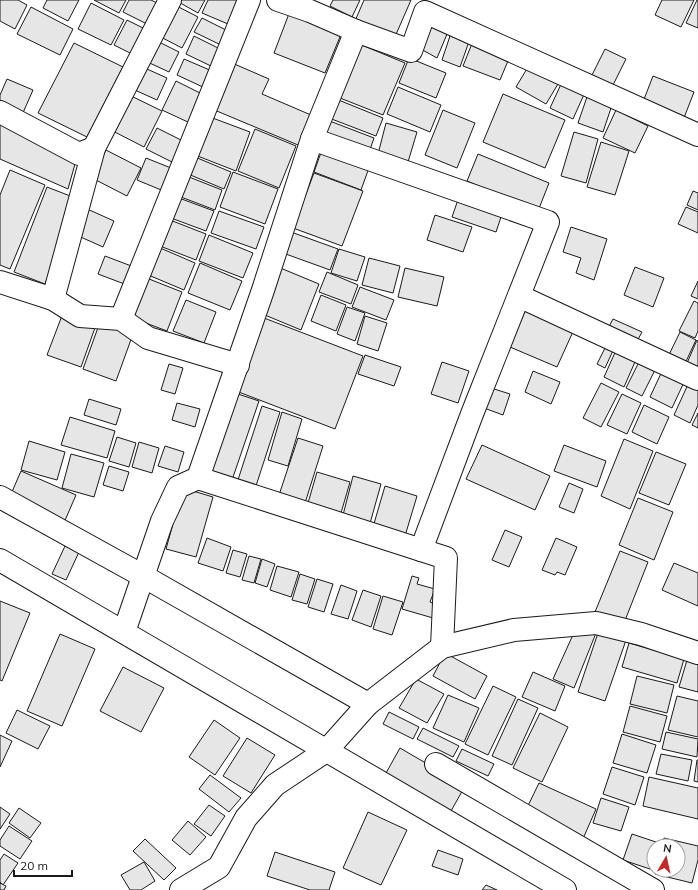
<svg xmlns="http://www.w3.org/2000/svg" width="698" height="890" font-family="Mulish,sans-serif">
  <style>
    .building { fill: #e6e6e6; stroke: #1a1a1a }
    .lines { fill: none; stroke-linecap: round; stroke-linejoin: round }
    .minor-casing { stroke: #1a1a1a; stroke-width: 24 }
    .minor { stroke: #fff; stroke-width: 22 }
  </style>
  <rect width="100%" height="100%" fill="#fff"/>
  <!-- building -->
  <g class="building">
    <path d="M0,0H18L27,5L15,29L0,21Z"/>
    <path d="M47,0H79L68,21L43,8Z"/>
    <path d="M94,0H126L119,13Z"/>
    <path d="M129,0H151L157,3L147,24L123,12Z"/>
    <path d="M175,0H205L198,13Z"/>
    <path d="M208,0H239L228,24L202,13Z"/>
    <path d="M333,0H360L352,17L330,6Z"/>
    <path d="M364,0H411L394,39L355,21Z"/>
    <path d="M662,0H694L681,27L655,15Z"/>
    <path d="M697,0H698V28L686,23Z"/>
    <path d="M91,3L124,20L111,45L78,29Z"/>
    <path d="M171,3L198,17L182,48L155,34Z"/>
    <path d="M31,7L73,29L60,55L17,34Z"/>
    <path d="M290,11L342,32L325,73L274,53Z"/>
    <path d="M202,18L230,32L223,46L194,32Z"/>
    <path d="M127,20L151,32L138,57L114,45Z"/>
    <path d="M430,23L450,27L437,58L419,48Z"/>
    <path d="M452,30L471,36L460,67L442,60Z"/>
    <path d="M194,36L222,50L213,67L186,54Z"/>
    <path d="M151,38L179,52L169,72L141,59Z"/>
    <path d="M473,41L510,56L500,80L463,66Z"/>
    <path d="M74,43L123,67L87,137L38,113Z"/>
    <path d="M357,43L405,63L383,115L335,96Z"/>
    <path d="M605,49L626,59L610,91L589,81Z"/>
    <path d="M409,58L446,73L436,98L399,83Z"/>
    <path d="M184,59L212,71L205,88L177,75Z"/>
    <path d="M232,63L269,79L262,94L311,115L298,145L212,109Z"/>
    <path d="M138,65L167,78L157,100L128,87Z"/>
    <path d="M528,67L558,84L546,104L516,87Z"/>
    <path d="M653,76L694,92L682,123L641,107Z"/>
    <path d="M7,79L33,90L22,115L0,106V95Z"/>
    <path d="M563,80L586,90L573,119L550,108Z"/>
    <path d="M176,81L204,95L190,123L162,110Z"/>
    <path d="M398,87L441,105L430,132L387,114Z"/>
    <path d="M125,93L162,111L144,147L107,128Z"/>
    <path d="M503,94L565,120L545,168L483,142Z"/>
    <path d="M588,94L613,102L603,132L578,123Z"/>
    <path d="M336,99L383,118L376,136L329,118Z"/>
    <path d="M443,110L475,123L457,168L425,155Z"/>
    <path d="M616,110L648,126L635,153L603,138Z"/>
    <path d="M210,117L250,132L236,171L195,155Z"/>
    <path d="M0,119L75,164L68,189L0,159Z"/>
    <path d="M327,120L374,138L367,158L320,141Z"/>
    <path d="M386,123L417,132L408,162L378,154Z"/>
    <path d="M157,128L183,141L172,162L146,149Z"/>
    <path d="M255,129L296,146L279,188L238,171Z"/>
    <path d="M574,132L598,139L586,183L561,176Z"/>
    <path d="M601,142L629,151L615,195L587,187Z"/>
    <path d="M323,147L370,165L361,190L314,172Z"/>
    <path d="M106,150L141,168L127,196L92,178Z"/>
    <path d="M478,154L549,183L538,211L467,181Z"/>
    <path d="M195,157L231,172L224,189L188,174Z"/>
    <path d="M146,158L176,170L166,192L137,180Z"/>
    <path d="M10,170L45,185L10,269L0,265V195Z"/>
    <path d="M233,172L278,189L265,224L220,207Z"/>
    <path d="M314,173L363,191L342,246L293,228Z"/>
    <path d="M189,177L222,190L215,210L181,197Z"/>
    <path d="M47,187L78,199L45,284L14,272Z"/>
    <path d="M693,191L698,193V210L687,205Z"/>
    <path d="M460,194L504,208L496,232L452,217Z"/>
    <path d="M179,198L214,211L206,231L171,218Z"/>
    <path d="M686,207L698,212V233L678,224Z"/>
    <path d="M85,208L114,221L103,247L74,234Z"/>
    <path d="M219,211L264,227L256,249L211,233Z"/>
    <path d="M435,215L472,227L463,252L427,240Z"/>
    <path d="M170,220L206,234L196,260L160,246Z"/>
    <path d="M571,227L607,239L594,280L576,273L581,258L563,252Z"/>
    <path d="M291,232L338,249L330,270L283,253Z"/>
    <path d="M209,235L253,253L243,278L199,261Z"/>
    <path d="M158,247L195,263L184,290L146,274Z"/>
    <path d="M339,249L365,257L357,281L331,273Z"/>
    <path d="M105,256L134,267L127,285L98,274Z"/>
    <path d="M369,258L400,266L393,293L362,285Z"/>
    <path d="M200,263L242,281L230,310L188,293Z"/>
    <path d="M278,267L319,284L301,330L260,313Z"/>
    <path d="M635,267L664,278L653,307L624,295Z"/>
    <path d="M405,268L444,277L437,306L398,297Z"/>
    <path d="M327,272L358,285L351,304L319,292Z"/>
    <path d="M144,277L182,292L167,331L130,317Z"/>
    <path d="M698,281V299L691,296Z"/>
    <path d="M360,287L394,300L386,320L352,307Z"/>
    <path d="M321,295L346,305L336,331L311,321Z"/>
    <path d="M186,300L216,312L204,343L173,331Z"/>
    <path d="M694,301L698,303V331L695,338L679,331Z"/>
    <path d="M528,304L576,325L557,367L510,347Z"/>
    <path d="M347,307L365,313L355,341L337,334Z"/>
    <path d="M63,313L96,325L81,367L47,355Z"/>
    <path d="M365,316L387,323L378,351L357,344Z"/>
    <path d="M264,318L363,356L335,429L236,391Z"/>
    <path d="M613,319L642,332L635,345L606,332Z"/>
    <path d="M100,322L133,334L116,381L83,369Z"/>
    <path d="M680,332L696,340L682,370L665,363Z"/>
    <path d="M697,340L698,341V376L684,370Z"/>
    <path d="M616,344L605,368L597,364L606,346Z"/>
    <path d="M618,346L638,355L624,387L604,377Z"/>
    <path d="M365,355L401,367L394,386L358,374Z"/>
    <path d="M641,358L657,366L642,396L626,388Z"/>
    <path d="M442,362L469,371L458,403L431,394Z"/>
    <path d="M169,364L183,368L175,394L161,390Z"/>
    <path d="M664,367L686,378L672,408L650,397Z"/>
    <path d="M533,371L560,382L551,404L525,392Z"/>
    <path d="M690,380L698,384V405L690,423L674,415Z"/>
    <path d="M601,383L619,392L601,427L583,418Z"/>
    <path d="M491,388L510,394L503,415L484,408Z"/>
    <path d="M232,392L259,401L231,483L205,474Z"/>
    <path d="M622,394L641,403L627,434L607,425Z"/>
    <path d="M89,399L121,409L116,425L84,415Z"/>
    <path d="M177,403L200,409L195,427L172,420Z"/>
    <path d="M644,405L669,417L657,444L632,432Z"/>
    <path d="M262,406L280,412L254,492L236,486Z"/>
    <path d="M282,412L302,419L288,466L268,460Z"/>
    <path d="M698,413V428L692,425Z"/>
    <path d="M70,417L115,431L107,458L61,445Z"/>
    <path d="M117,437L136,443L129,467L109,461Z"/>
    <path d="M298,438L323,446L305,503L279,495Z"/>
    <path d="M624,439L653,451L630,509L601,496Z"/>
    <path d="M29,441L65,452L57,480L21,470Z"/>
    <path d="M139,442L159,448L152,473L132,467Z"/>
    <path d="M482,445L550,476L535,510L466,479Z"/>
    <path d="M564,445L606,461L597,487L554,471Z"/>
    <path d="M165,446L184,452L178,472L158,466Z"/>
    <path d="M656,452L686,464L669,505L639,493Z"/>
    <path d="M71,454L104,463L94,497L62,488Z"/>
    <path d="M109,466L129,472L123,491L103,485Z"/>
    <path d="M21,471L76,495L63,525L8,501Z"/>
    <path d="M317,472L350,482L341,513L308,503Z"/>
    <path d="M353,476L381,484L369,527L342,519Z"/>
    <path d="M569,483L583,489L574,513L559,507Z"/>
    <path d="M385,486L417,496L405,536L373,527Z"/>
    <path d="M183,488L213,497L196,557L166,549Z"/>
    <path d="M638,498L673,512L654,560L619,545Z"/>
    <path d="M505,530L522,537L509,567L492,560Z"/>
    <path d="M207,538L231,547L223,571L198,563Z"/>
    <path d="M556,538L577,547L565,575L557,572L555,575L542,570Z"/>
    <path d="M65,546L79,552L66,580L52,574Z"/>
    <path d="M233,550L247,554L240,577L226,573Z"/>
    <path d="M620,551L648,562L624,623L595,612Z"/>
    <path d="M249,556L261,559L254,583L242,580Z"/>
    <path d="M262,559L275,564L267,587L255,583Z"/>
    <path d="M674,563L698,573V606L662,590Z"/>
    <path d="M277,566L299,572L291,597L270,590Z"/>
    <path d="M300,574L315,579L307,604L292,600Z"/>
    <path d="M412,576L419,578L417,584L435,589L430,602L438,605L433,618L402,609Z"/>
    <path d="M317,579L333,584L324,612L308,607Z"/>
    <path d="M341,585L357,591L348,619L331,614Z"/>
    <path d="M363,590L381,596L371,627L352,620Z"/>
    <path d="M383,596L403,602L392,635L373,629Z"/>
    <path d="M0,601L30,613L2,681L0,680Z"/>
    <path d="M576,628L596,633L574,688L553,679Z"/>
    <path d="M599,630L626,640L605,701L578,692Z"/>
    <path d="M60,634L95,649L62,726L27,711Z"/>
    <path d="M629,643L684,659L677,683L622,667Z"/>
    <path d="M445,653L487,676L475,699L433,676Z"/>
    <path d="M687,660L698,664V692L679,687Z"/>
    <path d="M123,667L164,688L141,732L100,711Z"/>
    <path d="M533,672L565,686L555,711L522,697Z"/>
    <path d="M637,676L674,685L667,713L630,704Z"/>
    <path d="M416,679L444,694L427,723L399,708Z"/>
    <path d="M493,686L516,697L488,755L465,744Z"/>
    <path d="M448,695L479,708L464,742L433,728Z"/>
    <path d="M677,696L698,701V737L668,730Z"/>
    <path d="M518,699L538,708L512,765L492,756Z"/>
    <path d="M630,706L667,716L660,742L623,732Z"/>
    <path d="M17,710L50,726L38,749L6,733Z"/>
    <path d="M389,712L419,727L413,739L383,724Z"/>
    <path d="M540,713L568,727L542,782L513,768Z"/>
    <path d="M214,720L240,738L215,775L189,757Z"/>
    <path d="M423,728L459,746L453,757L417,739Z"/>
    <path d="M666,732L698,739L697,757L662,749Z"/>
    <path d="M622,734L656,745L647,773L613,763Z"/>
    <path d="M0,735L12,741L0,767Z"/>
    <path d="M247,738L275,755L251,793L223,776Z"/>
    <path d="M400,748L465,786L451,811L386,773Z"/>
    <path d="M462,749L494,764L488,776L456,761Z"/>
    <path d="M661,754L692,760L688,781L656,774Z"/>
    <path d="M697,760H698V782L694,781Z"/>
    <path d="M612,767L644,777L635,805L603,794Z"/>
    <path d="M210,775L241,798L229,812L199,789Z"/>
    <path d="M649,777L698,788V819L643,806Z"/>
    <path d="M539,783L596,809L582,841L524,814Z"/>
    <path d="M601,798L629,807L621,831L593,823Z"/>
    <path d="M209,805L225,816L211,836L194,824Z"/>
    <path d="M0,807L10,814L0,829Z"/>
    <path d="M19,808L41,823L30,838L9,823Z"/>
    <path d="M368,812L407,830L381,885L343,868Z"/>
    <path d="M188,821L206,837L190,855L172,840Z"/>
    <path d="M9,826L32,841L20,859L0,846V840Z"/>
    <path d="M632,834L659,843L658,846H654V856L650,869L623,860Z"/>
    <path d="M664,838L698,846V860L692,883L655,874L656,870H678V846H662Z"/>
    <path d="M145,839L176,868L164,880L133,851Z"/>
    <path d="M438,850L463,859L458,875L432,866Z"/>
    <path d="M275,852L335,872L329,890H310L267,876Z"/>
    <path d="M4,854L18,863L3,885L0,882V860Z"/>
    <path d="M144,862L155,881L141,890H130L121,875Z"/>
    <path d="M0,883L6,886L4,890H0Z"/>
    <path d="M486,885L497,890H482Z"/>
  </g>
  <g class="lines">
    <!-- minor casing -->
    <g class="minor-casing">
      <g id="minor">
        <path d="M278,0L310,11L356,31"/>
        <path d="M0,112L79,154L94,148"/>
        <path d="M0,282L53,299L80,316L121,319L148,338L238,365"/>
        <path d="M519,296L698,379"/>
        <path d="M53,299L94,148L170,0"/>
        <path d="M121,319L249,0"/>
        <path d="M198,478L263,290L312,139"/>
        <path d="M0,497L143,576L368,704"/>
        <path d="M421,550L472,414L548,222L312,139L356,31L411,51L425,12L698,135"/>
        <path d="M0,560L565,890"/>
        <path d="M124,632L162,521L178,487L198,478L446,558L442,647"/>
        <path d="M436,764L653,890"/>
        <path d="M181,890L219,867L246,818L275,785L326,751L368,704L442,647L514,630L596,623L641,634L698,653"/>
      </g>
    </g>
    <!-- minor -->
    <use href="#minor" class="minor"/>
  </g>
  <!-- north arrow -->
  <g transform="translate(666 858) rotate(9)"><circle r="19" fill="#ffffff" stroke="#a3a3a3"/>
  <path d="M0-3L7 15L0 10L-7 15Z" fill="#c62828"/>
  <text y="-6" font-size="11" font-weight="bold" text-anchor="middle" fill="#1a1a1a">N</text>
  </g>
  <!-- scale -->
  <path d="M14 870v6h58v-6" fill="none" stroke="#1a1a1a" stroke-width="2"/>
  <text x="20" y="870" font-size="12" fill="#1a1a1a" stroke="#ffffff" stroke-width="3" paint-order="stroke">20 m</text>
</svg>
